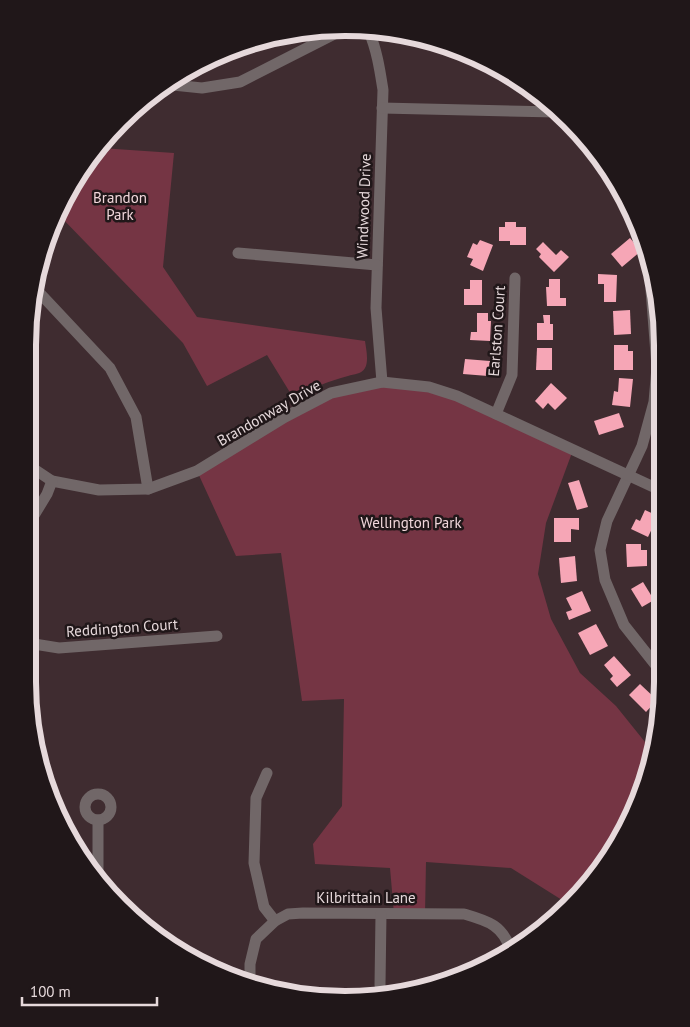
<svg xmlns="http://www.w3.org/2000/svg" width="690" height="1027" font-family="'PT Sans',sans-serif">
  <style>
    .green { fill: #753544 }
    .building { fill: #f6a6b6 }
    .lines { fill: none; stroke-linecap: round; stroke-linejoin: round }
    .minor { stroke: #716768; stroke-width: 11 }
    .labels { text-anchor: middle; stroke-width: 5; stroke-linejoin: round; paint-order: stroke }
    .park-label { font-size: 15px; fill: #f1d7db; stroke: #201719 }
    .street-label { font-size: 15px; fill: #e6d9db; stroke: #201719 }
    .rim { fill: none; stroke: #e6d9db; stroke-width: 6 }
  </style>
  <rect width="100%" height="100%" fill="#3f2c30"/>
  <!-- green -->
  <g class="green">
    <path d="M101,148L174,153L163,267L197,317L365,341C366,348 369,361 365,368C362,374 354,374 348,376C329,381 311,388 294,399L267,355L207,386L183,343L57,213L60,204Z"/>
    <path d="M373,383L429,387L573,450L546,523L538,574L551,619L580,673L616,706L645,742L656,743L630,823L573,902L562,900L511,868L426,862L425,914H394L390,868L315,864L313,844L342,806L344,699L302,701L281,553L236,556L197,471L331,393Z"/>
  </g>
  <!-- building -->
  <g class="building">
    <path d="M505,222H516V227H526V245H510V241H499V227H505Z"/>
    <path d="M630,238L641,251L622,267L611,254Z"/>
    <path d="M480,240L493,245L483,271L470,265L473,259L467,257L473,243L477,245Z"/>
    <path d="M543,242L556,255L561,250L569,257L554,272L539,257L541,254L536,249Z"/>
    <path d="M598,274L617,275L616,302H604V284H598Z"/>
    <path d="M549,279H560V298H566V306H547L546,287H549Z"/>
    <path d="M470,280H482V305H464V289H470Z"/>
    <path d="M630,310L631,334L614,335L613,311Z"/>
    <path d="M477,313H488V321H491L490,341L470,340L471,332H477Z"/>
    <path d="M543,315H550V324H553V340H537V323H544Z"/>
    <path d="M614,345H628V351H633V370H614Z"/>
    <path d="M537,348H552V370H536Z"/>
    <path d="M465,359L490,361L488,376L463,374Z"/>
    <path d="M619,378L633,379L630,407L612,405L614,391L618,392Z"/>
    <path d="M551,383L567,398L555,410L548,403L543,409L535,401Z"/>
    <path d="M619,413L624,427L599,435L594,421Z"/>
    <path d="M579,480L588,507L577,510L568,483Z"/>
    <path d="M645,510L658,516L648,537L631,529L636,519L640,521Z"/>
    <path d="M554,518H579V530L571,529V542H554Z"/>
    <path d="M626,544H641V550H647V566L627,567Z"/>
    <path d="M575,556L577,581L561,583L559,558Z"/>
    <path d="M643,582L654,600L642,607L631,589Z"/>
    <path d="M582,591L591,611L569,620L566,612L572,610L566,598Z"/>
    <path d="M596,624L608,646L590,655L578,633Z"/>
    <path d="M614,656L631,675L617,687L610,679L613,676L604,665Z"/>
    <path d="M640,684L657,700L646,712L629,695Z"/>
  </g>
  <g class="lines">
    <!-- minor -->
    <g class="minor">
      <path d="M369,32C377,50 380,71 383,90L376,308L382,382"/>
      <path d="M173,85L202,88L240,82L346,28"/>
      <path d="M382,108L557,112"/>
      <path d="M238,253L377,265"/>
      <path d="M34,287L110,368L136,417L148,489"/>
      <path d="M651,290L657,367L654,402L642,446L607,521L600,550L605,580L624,625L658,668"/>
      <path d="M496,414L512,375L515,278"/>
      <path d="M31,467L52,481L99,490L148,489L197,471L285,417L331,393L382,382L429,387L457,396L660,490"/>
      <path d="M30,522L47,494L52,481"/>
      <path d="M28,643L59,648L217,636"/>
      <path d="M267,773L256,798L254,863L264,907L275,921"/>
      <circle cx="98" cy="807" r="13"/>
      <path d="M98,820V877"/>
      <path d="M250,982V964L256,939L275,921L288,914L303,913L464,914C488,921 503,925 511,951"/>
      <path d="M380,985L381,914"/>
    </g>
  </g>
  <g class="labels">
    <!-- park labels -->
    <g class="park-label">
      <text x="120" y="203">Brandon<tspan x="120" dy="17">Park</tspan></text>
      <text x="411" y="528">Wellington Park</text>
    </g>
    <!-- street labels -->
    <g class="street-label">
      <text transform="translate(364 206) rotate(-88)" y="5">Windwood Drive</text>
      <text transform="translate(497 331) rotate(-86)" y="5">Earlston Court</text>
      <text transform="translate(269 413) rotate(-30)" y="5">Brandonway Drive</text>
      <text transform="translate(122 628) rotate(-4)" y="5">Reddington Court</text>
      <text x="366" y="903">Kilbrittain Lane</text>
    </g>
  </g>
  <!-- crop -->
  <path d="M0 0H690V1027H0ZM345 36H345A309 309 0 0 1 654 345V682A309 309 0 0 1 345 991H345A309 309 0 0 1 36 682V345A309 309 0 0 1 345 36Z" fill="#201719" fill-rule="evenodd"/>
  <path class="rim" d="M345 36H345A309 309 0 0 1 654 345V682A309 309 0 0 1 345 991H345A309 309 0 0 1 36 682V345A309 309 0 0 1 345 36Z"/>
  <!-- scale -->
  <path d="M22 997v8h135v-8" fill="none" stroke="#e6d9db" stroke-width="2.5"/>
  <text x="30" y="997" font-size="15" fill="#e6d9db" stroke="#201719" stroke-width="4" paint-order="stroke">100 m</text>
</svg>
